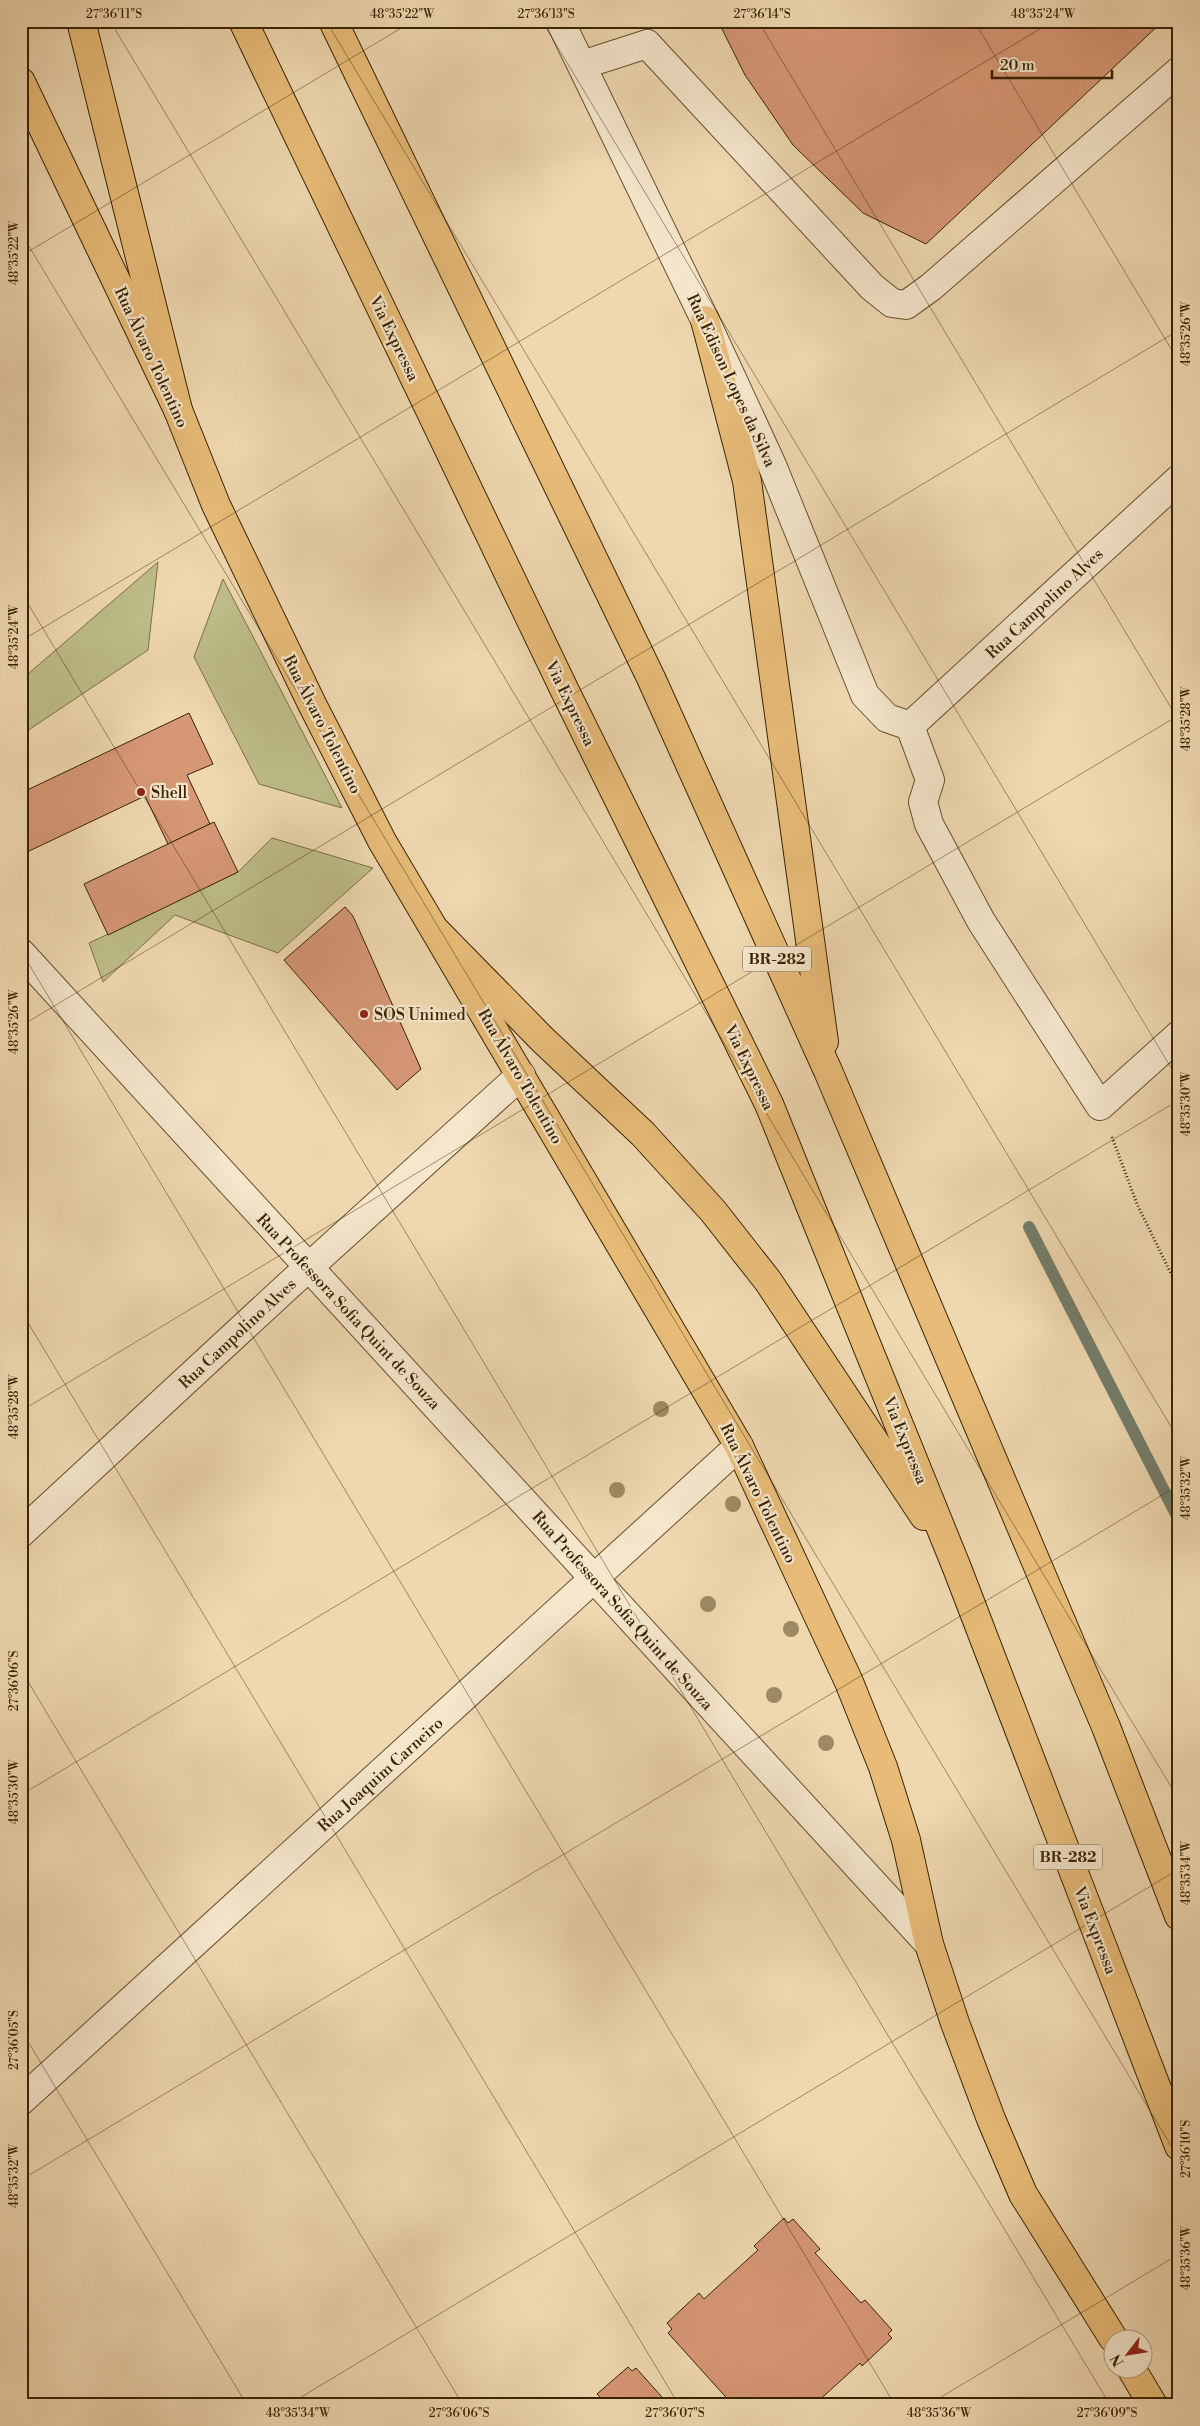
<svg xmlns="http://www.w3.org/2000/svg" width="1200" height="2426" font-family="'Libre Bodoni',serif">
  <style>
    .green { fill: #bebe88; stroke: #7c7045 }
    .lines { fill: none; stroke-linecap: round; stroke-linejoin: round }
    .stream { stroke: #737d6b; stroke-width: 12 }
    .building { fill: #d69775; stroke: #392302 }
    .minor-casing { stroke: #66502e; stroke-width: 30 }
    .major-casing { stroke: #392302; stroke-width: 30 }
    .highway-casing { stroke: #392302; stroke-width: 30 }
    .path { stroke: #392302; stroke-width: 3; stroke-dasharray: 1 2.5; stroke-linecap: butt }
    .minor { stroke: #f5e6cc; stroke-width: 28 }
    .major { stroke: #e8bc78; stroke-width: 28 }
    .highway { stroke: #e8bc78; stroke-width: 28 }
    .tree { fill: #9d8a63 }
    .ticks { fill: none; stroke: #392302; stroke-width: 1; stroke-opacity: 0.45 }
    .poi-dot { fill: #8f2418; stroke: #f5e6cc; stroke-width: 2 }
    .labels { text-anchor: middle; stroke-width: 4.5; stroke-linejoin: round; paint-order: stroke }
    .shield { fill: #f5e6cc; stroke: #715e3f; stroke-width: 1 }
    .shield-label { font-size: 15px; font-weight: bold; fill: #392302 }
    .street-label { font-size: 16px; fill: #392302; stroke: #f5e6cc }
    .poi-label { font-size: 16px; fill: #392302; stroke: #f5e6cc; text-anchor: start }
    .neatline { fill: none; stroke: #392302; stroke-width: 2 }
    .ticks-label { font-size: 12px; text-anchor: middle; fill: #392302 }
  </style>
  <rect width="100%" height="100%" fill="#efd8b0"/>
  <filter id="stains"><feTurbulence type="fractalNoise" baseFrequency=".004" numOctaves="4"/><feColorMatrix values="0 0 0 0 .2 0 0 0 0 .09 0 0 0 0 .02 0 0 0 .5 -.17"/></filter>
  <radialGradient id="worn" r=".72"><stop offset=".6" stop-color="#630" stop-opacity="0"/><stop offset="1" stop-color="#630" stop-opacity=".3"/></radialGradient>
  <!-- green -->
  <g class="green">
    <path d="M158,562L148,650L21,735V680Z"/>
    <path d="M223,579L342,808L259,784L194,657Z"/>
    <path d="M272,838L373,868L278,953L175,915L103,982L89,943L238,872Z"/>
  </g>
  <g class="lines">
    <!-- stream -->
    <path class="stream" d="M1029,1227L1179,1520"/>
  </g>
  <!-- building -->
  <g class="building">
    <path d="M718,21H1163L926,244L863,213L793,145L745,75Z"/>
    <path d="M189,713L213,764L187,775L210,824L168,844L145,796L25,853L21,844V793Z"/>
    <path d="M214,822L238,872L108,935L84,884Z"/>
    <path d="M345,907L353,916L421,1069L397,1090L284,960Z"/>
    <path d="M784,2218L788,2223L793,2219L820,2249L815,2253L861,2303L865,2300L892,2330L888,2334L892,2338L862,2366L860,2363L814,2405H733L668,2333L672,2329L667,2323L699,2293L704,2299L758,2250L754,2246Z"/>
    <path d="M628,2367L632,2371L636,2368L662,2397L658,2401L662,2405H594L601,2398L597,2394Z"/>
  </g>
  <g class="lines">
    <!-- minor casing -->
    <g class="minor-casing">
      <g id="minor">
        <path d="M560,21L705,320L772,465L865,695L887,718L910,726"/>
        <path d="M582,65L647,44L872,287L892,303L906,305L931,287L1179,71"/>
        <path d="M910,726L930,780L923,802L929,824L981,921L1100,1106L1179,1035"/>
        <path d="M910,726L1179,479"/>
        <path d="M21,953L929,1944"/>
        <path d="M21,1533L289,1285L521,1075"/>
        <path d="M21,2101L739,1446"/>
      </g>
    </g>
    <!-- major casing -->
    <g class="major-casing">
      <g id="major">
        <path d="M21,82L178,410L216,505L312,704L382,841L739,1446L849,1682L883,1767L906,1840L929,1944L955,2023L991,2119L1023,2194L1113,2338"/>
        <path d="M1131,2368L1153,2405"/>
      </g>
    </g>
    <!-- highway casing -->
    <g class="highway-casing">
      <g id="highway">
        <path d="M81,21L178,410"/>
        <path d="M243,21L565,691L769,1104L957,1568L1179,2146"/>
        <path d="M333,21L651,678L828,1071L1106,1727L1179,1916"/>
        <path d="M705,320L747,481L824,1042"/>
        <path d="M436,931L543,1040L643,1134L713,1211L768,1281L924,1516"/>
      </g>
    </g>
    <!-- path -->
    <path class="path" d="M1112,1137L1137,1204L1179,1290"/>
    <!-- minor -->
    <use href="#minor" class="minor"/>
    <!-- major -->
    <use href="#major" class="major"/>
    <!-- highway -->
    <use href="#highway" class="highway"/>
  </g>
  <!-- trees -->
  <g class="tree">
    <circle cx="661" cy="1409" r="8"/>
    <circle cx="617" cy="1490" r="8"/>
    <circle cx="733" cy="1504" r="8"/>
    <circle cx="708" cy="1604" r="8"/>
    <circle cx="791" cy="1629" r="8"/>
    <circle cx="774" cy="1695" r="8"/>
    <circle cx="826" cy="1743" r="8"/>
  </g>
  <!-- ticks -->
  <path class="ticks" d="M110,21L1179,1800M326,21L1179,1440M542,21L1179,1081M758,21L1179,721M974,21L1179,362M21,233L1179,2159M21,256L413,21M21,592L1110,2405M21,641L1053,21M21,951L895,2405M21,1026L1179,330M21,1311L679,2405M21,1411L1179,715M21,1670L463,2405M21,1795L1179,1100M21,2030L247,2405M21,2180L1179,1485M21,2389L31,2405M288,2405L1179,1869M928,2405L1179,2254"/>
  <!-- markers -->
  <g class="poi-dot">
    <circle cx="141" cy="792" r="5"/>
    <circle cx="364" cy="1014" r="5"/>
  </g>
  <g class="labels">
    <!-- shield labels -->
    <g class="shield">
      <rect x="743" y="946.5" width="68" height="25" rx="4"/>
      <rect x="1034" y="1844.5" width="68" height="25" rx="4"/>
    </g>
    <g class="shield-label">
      <text x="777" y="964">BR-282</text>
      <text x="1068" y="1862">BR-282</text>
    </g>
    <!-- street labels -->
    <g class="street-label">
      <text transform="translate(395 338) rotate(64)" y="6">Via Expressa</text>
      <text transform="translate(152 357) rotate(65)" y="6">Rua Álvaro Tolentino</text>
      <text transform="translate(732 380) rotate(65)" y="6">Rua Edison Lopes da Silva</text>
      <text transform="translate(1044 603) rotate(-43)" y="6">Rua Campolino Alves</text>
      <text transform="translate(571 703) rotate(64)" y="6">Via Expressa</text>
      <text transform="translate(323 724) rotate(63)" y="6">Rua Álvaro Tolentino</text>
      <text transform="translate(750 1067) rotate(64)" y="6">Via Expressa</text>
      <text transform="translate(521 1076) rotate(60)" y="6">Rua Álvaro Tolentino</text>
      <text transform="translate(349 1311) rotate(47)" y="6">Rua Professora Sofia Quint de Souza</text>
      <text transform="translate(237 1333) rotate(-43)" y="6">Rua Campolino Alves</text>
      <text transform="translate(906 1440) rotate(68)" y="6">Via Expressa</text>
      <text transform="translate(759 1493) rotate(64)" y="6">Rua Álvaro Tolentino</text>
      <text transform="translate(623 1610) rotate(48)" y="6">Rua Professora Sofia Quint de Souza</text>
      <text transform="translate(380 1774) rotate(-42)" y="6">Rua Joaquim Carneiro</text>
      <text transform="translate(1096 1930) rotate(69)" y="6">Via Expressa</text>
    </g>
    <!-- poi labels -->
    <g class="poi-label">
      <text x="151" y="798">Shell</text>
      <text x="374" y="1020">SOS Unimed</text>
    </g>
  </g>
  <!-- margin -->
  <rect width="1200" height="2426" fill="none" stroke="#efd8b0" stroke-width="55"/>
  <!-- north arrow -->
  <g transform="translate(1128 2354) rotate(239)"><circle r="24" fill="#f5e6cc" stroke="#aa987b"/>
  <path d="M0-4L9 19L0 12L-9 19Z" fill="#8f2418"/>
  <text y="-8" font-size="14" font-weight="bold" text-anchor="middle" fill="#392302">N</text>
  </g>
  <!-- scale -->
  <path d="M992 70v8h120v-8" fill="none" stroke="#392302" stroke-width="2.5"/>
  <text x="1000" y="70" font-size="15" fill="#392302" stroke="#f5e6cc" stroke-width="4" paint-order="stroke">20 m</text>
  <rect x="28" y="28" width="1144" height="2370" class="neatline"/>
  <g class="ticks-label">
    <text x="114" y="18">27°36'11"S</text>
    <text x="402" y="18">48°35'22"W</text>
    <text x="546" y="18">27°36'13"S</text>
    <text x="762" y="18">27°36'14"S</text>
    <text x="1043" y="18">48°35'24"W</text>
    <text transform="translate(14 253) rotate(-90)" y="4">48°35'22"W</text>
    <text transform="translate(1186 334) rotate(-90)" y="4">48°35'26"W</text>
    <text transform="translate(14 637) rotate(-90)" y="4">48°35'24"W</text>
    <text transform="translate(1186 719) rotate(-90)" y="4">48°35'28"W</text>
    <text transform="translate(14 1022) rotate(-90)" y="4">48°35'26"W</text>
    <text transform="translate(1186 1104) rotate(-90)" y="4">48°35'30"W</text>
    <text transform="translate(14 1407) rotate(-90)" y="4">48°35'28"W</text>
    <text transform="translate(1186 1488) rotate(-90)" y="4">48°35'32"W</text>
    <text transform="translate(14 1681) rotate(-90)" y="4">27°36'06"S</text>
    <text transform="translate(14 1792) rotate(-90)" y="4">48°35'30"W</text>
    <text transform="translate(1186 1873) rotate(-90)" y="4">48°35'34"W</text>
    <text transform="translate(14 2040) rotate(-90)" y="4">27°36'05"S</text>
    <text transform="translate(1186 2149) rotate(-90)" y="4">27°36'10"S</text>
    <text transform="translate(14 2176) rotate(-90)" y="4">48°35'32"W</text>
    <text transform="translate(1186 2258) rotate(-90)" y="4">48°35'36"W</text>
    <text x="298" y="2417">48°35'34"W</text>
    <text x="459" y="2417">27°36'06"S</text>
    <text x="675" y="2417">27°36'07"S</text>
    <text x="939" y="2417">48°35'36"W</text>
    <text x="1107" y="2417">27°36'09"S</text>
  </g>
  <rect width="100%" height="100%" filter="url(#stains)"/>
  <rect width="100%" height="100%" fill="url(#worn)"/>
</svg>
